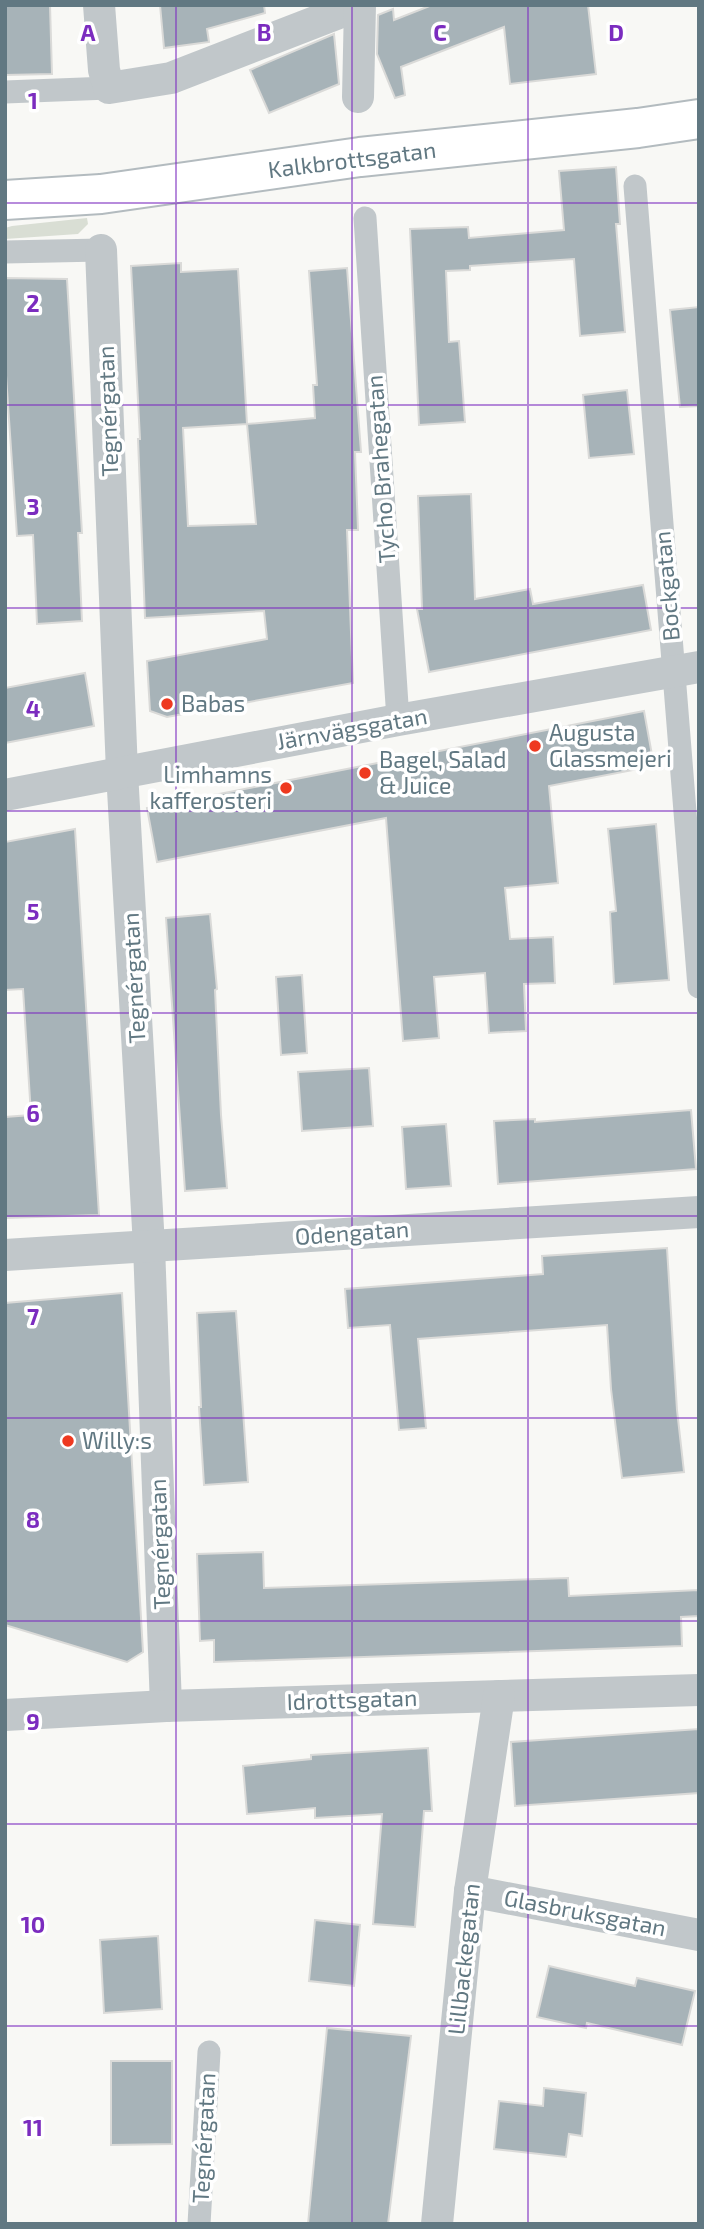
<svg xmlns="http://www.w3.org/2000/svg" width="704" height="2229" font-family="'Exo 2',sans-serif">
  <style>
    .green { fill: #d9ded4 }
    .building { fill: #a7b3b8; stroke: #dadad8; stroke-width: 2; fill-rule: evenodd }
    .lines { fill: none; stroke-linecap: round; stroke-linejoin: round }
    .secondary-casing { stroke: #b3bbbf; stroke-width: 42 }
    .pedestrian { stroke: #c1c7ca; stroke-width: 23 }
    .minor { stroke: #c1c7ca; stroke-width: 32 }
    .secondary { stroke: #fff; stroke-width: 38 }
    .grid { fill: none; stroke: #7b2cbf; stroke-width: 2; stroke-opacity: 0.55 }
    .poi-dot { fill: #ee3920; stroke: #fff; stroke-width: 2.5 }
    .labels { text-anchor: middle; stroke-width: 7; stroke-linejoin: round; paint-order: stroke }
    .street-label { font-size: 23px; fill: #617882; stroke: #fff }
    .poi-label { font-size: 23px; fill: #617882; stroke: #fff; text-anchor: start }
    .grid-label { font-size: 23px; text-anchor: middle; font-weight: bold; fill: #7b2cbf; stroke: #fff; stroke-width: 7; stroke-linejoin: round; paint-order: stroke }
  </style>
  <rect width="100%" height="100%" fill="#f8f8f5"/>
  <!-- green -->
  <path class="green" d="M87,218L88,224L78,234L5,239V228L12,226Z"/>
  <!-- building -->
  <g class="building">
    <path d="M5,5H50L52,74L5,75Z"/>
    <path d="M160,5H264L265,13L207,29L209,42L164,48Z"/>
    <path d="M432,5H588L596,74L510,84L504,27L401,67L405,95L395,98L377,54L378,15L393,9L394,20Z"/>
    <path d="M334,34L339,84L269,113L250,70Z"/>
    <path d="M616,167L620,224H616L625,332L580,336L574,259L470,266V270L446,271L449,342L459,341L465,422L419,425L410,229L468,227L469,238L564,230L559,171Z"/>
    <path d="M181,263V272L238,269L247,424L315,418L313,385H317L309,271L347,268L361,452H355L358,530H347L353,683L167,717L150,711L147,661L267,639L264,611L145,618L138,439H140L131,266ZM247,424L256,524L188,526L183,428Z"/>
    <path d="M5,278L67,279L82,533H78L82,621L37,624L33,535L17,536L5,361Z"/>
    <path d="M699,307V406L680,407L670,310Z"/>
    <path d="M627,390L634,454L589,458L583,395Z"/>
    <path d="M471,494L475,599L530,589L533,604L643,585L651,630L429,672L417,609H422L418,496Z"/>
    <path d="M85,673L94,726L5,743V688Z"/>
    <path d="M644,711L654,766L549,786L558,883L505,888L510,939L553,937L555,983L524,984L526,1031L489,1033L485,973L434,977L439,1038L403,1041L386,818L157,862L147,808Z"/>
    <path d="M656,824L669,980L614,984L610,912L616,911L608,829Z"/>
    <path d="M75,829L99,1215L5,1218V1117L31,1115L23,989L5,990V842Z"/>
    <path d="M210,914L217,989L215,990L221,1115L227,1188L185,1191L166,918Z"/>
    <path d="M302,975L307,1053L281,1055L276,977Z"/>
    <path d="M369,1068L373,1126L302,1131L298,1072Z"/>
    <path d="M691,1110L696,1169L498,1184L494,1121L535,1119V1122Z"/>
    <path d="M446,1124L451,1186L406,1189L402,1127Z"/>
    <path d="M667,1248L677,1410L684,1472L622,1478L611,1389L607,1325L418,1339L426,1428L399,1430L390,1325L348,1328L345,1289L543,1274L542,1256Z"/>
    <path d="M122,1293L143,1652L127,1662L5,1625V1303Z"/>
    <path d="M236,1311L248,1482L204,1485L199,1407H201L197,1313Z"/>
    <path d="M263,1552L264,1588L568,1578L569,1596L699,1590V1616L681,1617L682,1646L214,1662V1640L200,1641L197,1554Z"/>
    <path d="M699,1729V1793L515,1806L511,1742Z"/>
    <path d="M428,1748L432,1811H424L415,1927L373,1924L382,1814L315,1818V1808L247,1814L243,1766L311,1759V1755Z"/>
    <path d="M315,1920L360,1925L354,1986L309,1981Z"/>
    <path d="M158,1936L162,2009L104,2013L100,1940Z"/>
    <path d="M549,1966L635,1986L637,1978L695,1991L682,2045L587,2023L586,2028L537,2017Z"/>
    <path d="M327,2028L411,2036L388,2224H308Z"/>
    <path d="M111,2061H172V2144L111,2145Z"/>
    <path d="M544,2088L586,2093L582,2136L569,2134L566,2157L494,2149L499,2101L543,2106Z"/>
  </g>
  <g class="lines">
    <!-- secondary casing -->
    <g class="secondary-casing">
      <path id="secondary" d="M5,200L101,194L360,157L638,128L699,119"/>
    </g>
    <!-- pedestrian -->
    <g class="pedestrian">
      <path d="M5,92L109,88"/>
      <path d="M635,186L699,987"/>
      <path d="M365,218L398,720"/>
      <path d="M5,252L101,250"/>
      <path d="M199,2224L209,2052"/>
    </g>
    <!-- minor -->
    <g class="minor">
      <path d="M99,5L104,70L109,88L171,78L359,5"/>
      <path d="M358,97L360,5"/>
      <path d="M101,250L122,772L149,1246L166,1706"/>
      <path d="M5,795L398,720L699,667"/>
      <path d="M5,1255L699,1212"/>
      <path d="M5,1715L166,1706L699,1690"/>
      <path d="M470,1891L699,1935"/>
      <path d="M437,2224L470,1891L499,1696"/>
    </g>
    <!-- secondary -->
    <use href="#secondary" class="secondary"/>
  </g>
  <!-- grid -->
  <path class="grid" d="M176,5V2224M352,5V2224M528,5V2224M5,203H699M5,405H699M5,608H699M5,811H699M5,1013H699M5,1216H699M5,1418H699M5,1621H699M5,1824H699M5,2026H699"/>
  <!-- markers -->
  <g class="poi-dot">
    <circle cx="167" cy="704" r="7"/>
    <circle cx="535" cy="746" r="7"/>
    <circle cx="365" cy="773" r="7"/>
    <circle cx="286" cy="788" r="7"/>
    <circle cx="68" cy="1441" r="7"/>
  </g>
  <g class="labels">
    <!-- street labels -->
    <g class="street-label">
      <text transform="translate(352 160) rotate(-7)" y="8">Kalkbrottsgatan</text>
      <text transform="translate(108 411) rotate(-92)" y="8">Tegnérgatan</text>
      <text transform="translate(381 469) rotate(-94)" y="8">Tycho Brahegatan</text>
      <text transform="translate(667 586) rotate(-95)" y="8">Bockgatan</text>
      <text transform="translate(352 729) rotate(-10)" y="8">Järnvägsgatan</text>
      <text transform="translate(134 978) rotate(-93)" y="8">Tegnérgatan</text>
      <text transform="translate(352 1233) rotate(-4)" y="8">Odengatan</text>
      <text transform="translate(160 1544) rotate(-92)" y="8">Tegnérgatan</text>
      <text transform="translate(352 1700) rotate(-2)" y="8">Idrottsgatan</text>
      <text transform="translate(585 1913) rotate(11)" y="8">Glasbruksgatan</text>
      <text transform="translate(464 1959) rotate(-84)" y="8">Lillbackegatan</text>
      <text transform="translate(204 2138) rotate(-87)" y="8">Tegnérgatan</text>
    </g>
    <!-- poi labels -->
    <g class="poi-label">
      <text x="181" y="712">Babas</text>
      <text x="549" y="741">Augusta<tspan x="549" dy="26">Glassmejeri</tspan></text>
      <text x="379" y="768">Bagel, Salad<tspan x="379" dy="26">&amp; Juice</tspan></text>
      <text x="272" y="783" text-anchor="end">Limhamns<tspan x="272" dy="26">kafferosteri</tspan></text>
      <text x="82" y="1449">Willy:s</text>
    </g>
  </g>
  <g class="grid-label">
    <text x="88" y="41">A</text>
    <text x="264" y="41">B</text>
    <text x="440" y="41">C</text>
    <text x="616" y="41">D</text>
    <text x="33" y="109">1</text>
    <text x="33" y="312">2</text>
    <text x="33" y="515">3</text>
    <text x="33" y="717">4</text>
    <text x="33" y="920">5</text>
    <text x="33" y="1122">6</text>
    <text x="33" y="1325">7</text>
    <text x="33" y="1528">8</text>
    <text x="33" y="1730">9</text>
    <text x="33" y="1933">10</text>
    <text x="33" y="2136">11</text>
  </g>
  <!-- border -->
  <rect width="704" height="2229" fill="none" stroke="#617882" stroke-width="14"/>
</svg>
